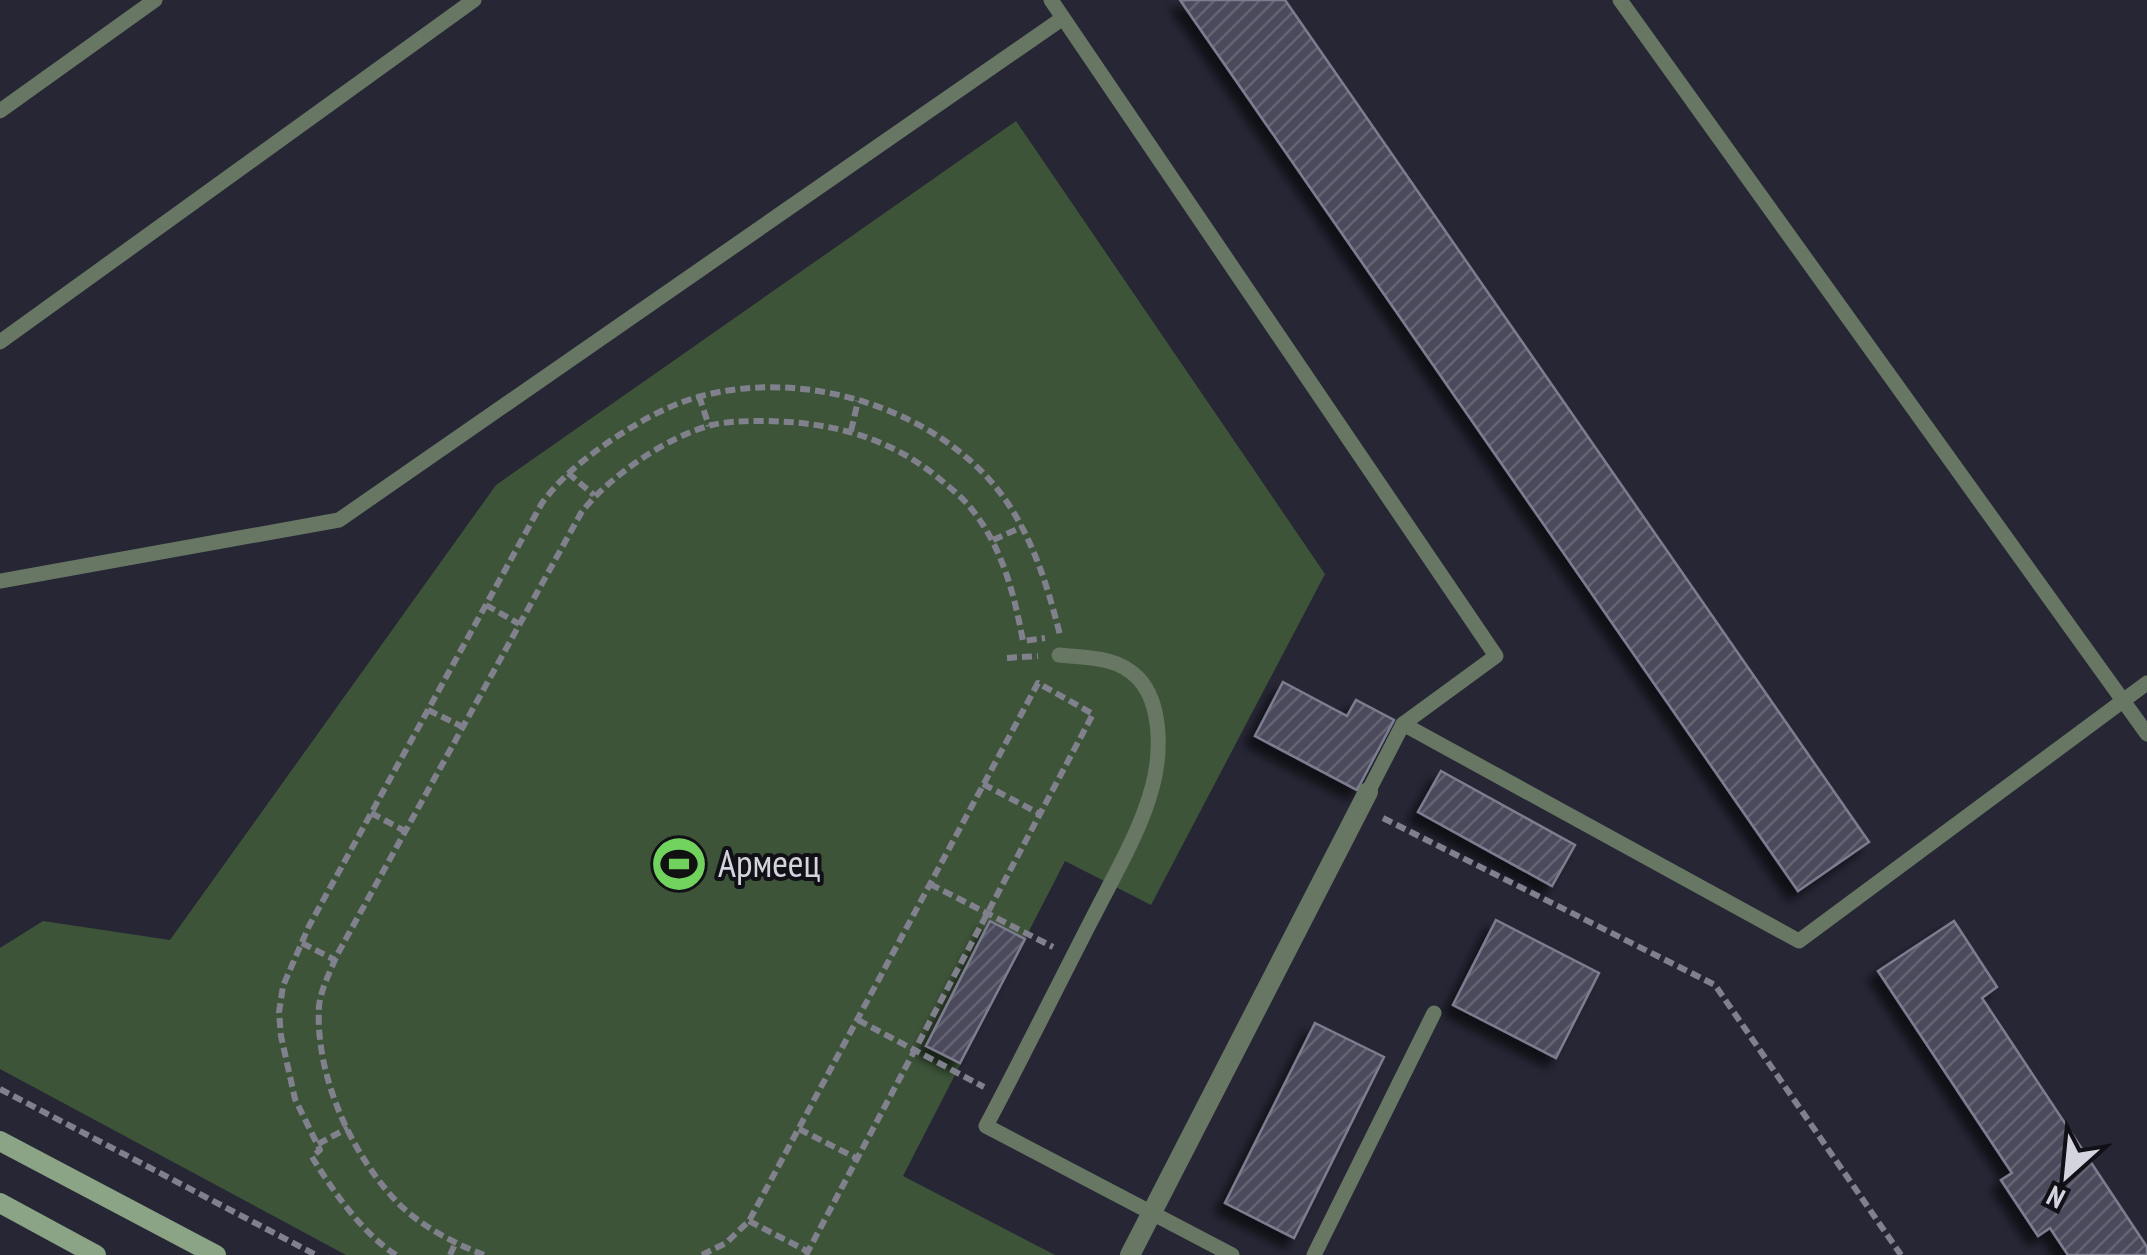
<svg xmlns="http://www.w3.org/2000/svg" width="2147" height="1255" font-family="'PT Sans Narrow',sans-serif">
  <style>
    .grass { fill: #3d5439 }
    .building { fill: url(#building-hatch); stroke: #7d7d90; stroke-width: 2.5; filter: url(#shadow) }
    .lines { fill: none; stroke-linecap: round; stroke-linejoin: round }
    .path { stroke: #81818e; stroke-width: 6; stroke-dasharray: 10 5; stroke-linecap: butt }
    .service { stroke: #677763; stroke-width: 15 }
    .minor { stroke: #677763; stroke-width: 20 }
    .secondary { stroke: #8aa485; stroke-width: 20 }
    .labels { text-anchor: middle; stroke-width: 8; stroke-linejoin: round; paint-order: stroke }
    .poi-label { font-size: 38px; fill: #d4d4df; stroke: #101016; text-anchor: start }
  </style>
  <defs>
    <pattern id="building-hatch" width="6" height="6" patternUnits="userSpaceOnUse" patternTransform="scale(2.5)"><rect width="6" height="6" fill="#4b4a5b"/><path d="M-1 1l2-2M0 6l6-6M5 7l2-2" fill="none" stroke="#646372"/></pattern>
    <filter id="shadow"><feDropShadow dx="-9" dy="9" stdDeviation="5" flood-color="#0009"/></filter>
  </defs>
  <rect width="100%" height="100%" fill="#262635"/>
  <!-- grass -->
  <path class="grass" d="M1016,121L1325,574L1151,905L1065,861L903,1176L1055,1255H346L0,1069V948L43,921L170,940L496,485Z"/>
  <!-- building -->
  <g class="building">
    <path d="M1180,0H1285L1869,842L1798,891Z"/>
    <path d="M1283,682L1347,716L1356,700L1394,720L1357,790L1255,736Z"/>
    <path d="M1441,771L1575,845L1552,886L1418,812Z"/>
    <path d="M1496,920L1599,973L1556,1058L1453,1005Z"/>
    <path d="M990,921L1025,939L960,1063L926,1046Z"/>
    <path d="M1954,921L1997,987L1982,998L2147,1247V1255H2068L2050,1228L2038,1236L2001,1180L2012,1173L1878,971Z"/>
    <path d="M1315,1023L1384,1057L1294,1238L1225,1203Z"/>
  </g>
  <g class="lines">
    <!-- path -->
    <g class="path">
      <path d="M699,396L709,426"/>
      <path d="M851,431L858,401"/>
      <path d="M568,473L594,495"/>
      <path d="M993,540L1022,527"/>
      <path d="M486,605L519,624"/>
      <path d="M1007,658L1038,656"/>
      <path d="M428,710L463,727"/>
      <path d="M983,784L1040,814"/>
      <path d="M371,813L405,831"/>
      <path d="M1383,818L1715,985L1901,1255"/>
      <path d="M930,884L1053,947"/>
      <path d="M302,943L335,960"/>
      <path d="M858,1020L984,1087"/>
      <path d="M0,1089L316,1255"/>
      <path d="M799,1129L858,1159"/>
      <path d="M318,1144L348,1128"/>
      <path d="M749,1221L809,1252"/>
      <path d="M396,1255C362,1233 333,1191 312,1157L320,1150L295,1099L281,1036L279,1012L283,986L309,926L542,503C561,477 584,459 610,441C637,423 666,406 698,397C797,369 918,403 987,477C1027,520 1046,579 1060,635"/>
      <path d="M450,1255L455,1244"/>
      <path d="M484,1255C453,1243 421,1226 398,1203C351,1154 315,1075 319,1006C321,989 330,972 337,955L581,513C608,477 668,436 712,425C730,421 747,421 766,421C829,422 886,436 936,476C948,486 961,496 970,507C1002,546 1014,593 1023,641L1045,638"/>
      <path d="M702,1255L726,1243L749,1221L1038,683L1093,714L806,1255"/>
    </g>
    <!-- service -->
    <g class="service">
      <path d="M1051,0L1496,656L1403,724"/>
      <path d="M1620,0L2147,734"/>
      <path d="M0,111L155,0"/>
      <path d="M0,342L474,0"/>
      <path d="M0,581L339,520L1063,18"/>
      <path d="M1059,655C1087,658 1117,656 1138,678C1163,704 1161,756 1152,788C1140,833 1112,879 1091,921C1056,989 1022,1058 986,1126L1232,1255"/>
      <path d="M1368,792L1403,724L1799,941L2147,683"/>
      <path d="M1314,1255L1434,1013"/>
    </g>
    <!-- minor -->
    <path class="minor" d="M1130,1255L1368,792"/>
    <!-- secondary -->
    <g class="secondary">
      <path d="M0,1141L216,1255"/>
      <path d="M0,1203L96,1255"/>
    </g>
  </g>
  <!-- icons -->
  <defs>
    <g id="stadium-disc" transform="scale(2.875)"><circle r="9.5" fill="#71d35e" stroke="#101016"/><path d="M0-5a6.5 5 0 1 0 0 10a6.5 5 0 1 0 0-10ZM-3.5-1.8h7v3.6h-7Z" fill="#111"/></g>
  </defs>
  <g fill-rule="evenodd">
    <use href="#stadium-disc" x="679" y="864"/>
  </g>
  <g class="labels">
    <!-- poi labels -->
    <g class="poi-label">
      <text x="718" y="877">Армеец</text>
    </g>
  </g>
  <!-- north arrow -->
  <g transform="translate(2067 1175) rotate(207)" stroke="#101016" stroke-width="8" paint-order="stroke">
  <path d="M0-8L18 38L0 25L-18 38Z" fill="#d4d4df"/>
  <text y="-15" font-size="28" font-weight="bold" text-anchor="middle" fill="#d4d4df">N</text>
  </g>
</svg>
